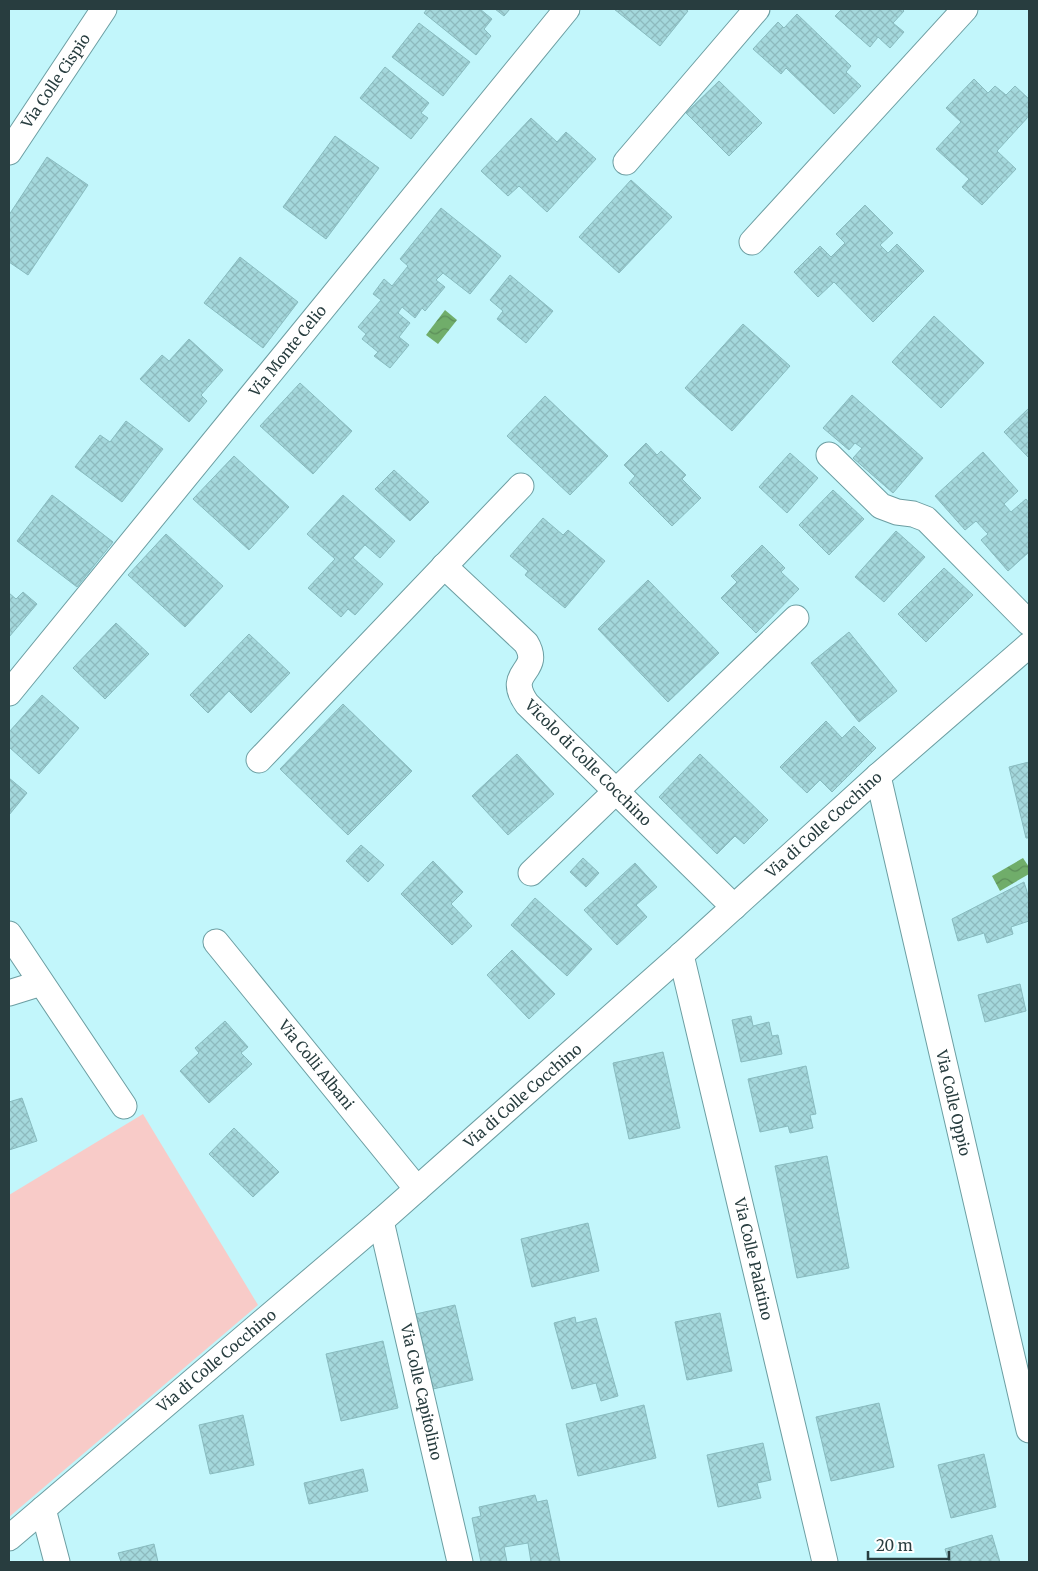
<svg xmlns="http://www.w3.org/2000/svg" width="1038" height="1571" font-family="Merriweather,serif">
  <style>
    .green { fill: #f8cbc8 }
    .water { fill: url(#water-waves) }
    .building { fill: url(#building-cross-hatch); stroke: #88bbbf }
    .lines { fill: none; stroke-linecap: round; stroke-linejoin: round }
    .minor-casing { stroke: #6c9ea2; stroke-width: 27 }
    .minor { stroke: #fff; stroke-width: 25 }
    .labels { text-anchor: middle; stroke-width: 4.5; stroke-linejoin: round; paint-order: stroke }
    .street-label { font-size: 15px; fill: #283d3f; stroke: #fff }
  </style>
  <defs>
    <pattern id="water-waves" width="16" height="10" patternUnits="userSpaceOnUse" patternTransform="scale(1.25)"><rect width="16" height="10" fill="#70ad6a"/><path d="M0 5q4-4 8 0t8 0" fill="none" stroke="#5c8e59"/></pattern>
    <pattern id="building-cross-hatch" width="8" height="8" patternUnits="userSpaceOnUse" patternTransform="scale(1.25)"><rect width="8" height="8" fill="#a4d8dc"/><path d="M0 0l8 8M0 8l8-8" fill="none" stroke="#8dbabe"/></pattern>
  </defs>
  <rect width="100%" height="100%" fill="#c2f6fb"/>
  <!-- green -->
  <path class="green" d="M143,1114L258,1305L9,1517V1195Z"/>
  <!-- water -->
  <g class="water">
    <path d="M445,310L457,320L438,344L426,335Z"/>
    <path d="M1023,858L1029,867V874L1000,891L992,876Z"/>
  </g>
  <!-- building -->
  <g class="building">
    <path d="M427,9H480L492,19L484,29L491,36L476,55L424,13Z"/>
    <path d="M495,9H510L504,16Z"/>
    <path d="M614,9H685L688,11L660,46Z"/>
    <path d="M842,9H902L904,11L893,23L904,32L890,48L878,37L870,47L835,16Z"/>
    <path d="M797,14L851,66L846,72L861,86L834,114L786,68L781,74L753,49L778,22L784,28Z"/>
    <path d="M419,23L470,62L443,96L392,57Z"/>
    <path d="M385,67L429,103L421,113L428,118L411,139L360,98Z"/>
    <path d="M974,79L988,93L995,86L1006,95L1015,86L1029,99V116L997,151L1016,169L982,205L962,187L969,179L936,149L961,122L946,108Z"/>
    <path d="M719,81L762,123L729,156L686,113Z"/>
    <path d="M531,118L557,142L566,132L596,159L547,212L519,186L508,196L481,171Z"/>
    <path d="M335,136L379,168L326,239L283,207Z"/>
    <path d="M47,157L88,185L28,275L9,262V215Z"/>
    <path d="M631,180L672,217L619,273L579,237Z"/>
    <path d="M865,205L893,233L880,245L888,253L897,244L924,271L873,322L834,282L818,297L794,272L820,246L831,257L845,243L836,234Z"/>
    <path d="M441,208L501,256L470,294L443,273L436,280L445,287L425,311L422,308L415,318L402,307L398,313L410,323L399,337L409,345L390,368L374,356L378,352L362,339L366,334L358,327L381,300L373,294L384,279L392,286L408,266L400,259Z"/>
    <path d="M240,257L298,302L263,348L204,303Z"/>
    <path d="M510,275L553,311L526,343L497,319L503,311L490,300Z"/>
    <path d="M934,316L984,363L941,408L892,362Z"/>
    <path d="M743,324L790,366L732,431L685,388Z"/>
    <path d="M189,339L223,370L201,395L207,401L189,422L140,379L162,355L169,361Z"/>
    <path d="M300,383L352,431L313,474L260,426Z"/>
    <path d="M852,395L923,458L893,493L853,458L862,448L855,443L849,450L823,428Z"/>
    <path d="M545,396L608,456L570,495L507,436Z"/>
    <path d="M1029,408V458L1004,432Z"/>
    <path d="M126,421L163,449L122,502L75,467L100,435L110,442Z"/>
    <path d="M646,443L657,455L661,451L686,475L682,479L701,498L672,526L629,483L635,476L624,465Z"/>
    <path d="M983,452L1018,491L1004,504L1011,512L1026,499L1029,503V552L1008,571L981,540L988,534L976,521L965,530L935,496Z"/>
    <path d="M790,453L818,478L787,513L759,487Z"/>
    <path d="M234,456L289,507L249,550L193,499Z"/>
    <path d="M394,470L429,502L410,521L375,489Z"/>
    <path d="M833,490L864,519L829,555L799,525Z"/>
    <path d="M52,495L113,542L77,587L17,541Z"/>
    <path d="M343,495L395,541L380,558L365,545L353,558L383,584L355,615L348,609L341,617L308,588L335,559L307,534Z"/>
    <path d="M543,518L563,535L568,530L605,561L565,608L525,575L528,571L510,556Z"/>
    <path d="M896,531L925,557L884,602L855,577Z"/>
    <path d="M166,534L223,586L185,627L128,575Z"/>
    <path d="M762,545L785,568L781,572L799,589L756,633L721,598L737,582L731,576Z"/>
    <path d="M944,568L973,595L926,642L898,614Z"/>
    <path d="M648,580L719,653L668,702L598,629Z"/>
    <path d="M23,592L37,604L9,637V593L16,599Z"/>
    <path d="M116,623L149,654L105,699L73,668Z"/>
    <path d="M849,632L897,691L859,722L811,663Z"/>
    <path d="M249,634L290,673L251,713L229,691L208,713L190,695Z"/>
    <path d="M42,695L79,728L39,774L9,747V732Z"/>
    <path d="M343,704L412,771L348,835L280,769Z"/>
    <path d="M826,721L842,738L854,726L876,748L832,792L820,780L807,793L780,767Z"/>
    <path d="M517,754L554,794L508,835L472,796Z"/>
    <path d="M700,754L768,820L744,844L735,836L717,854L659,797Z"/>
    <path d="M1029,762V838H1026L1009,767Z"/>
    <path d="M9,778L27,793L9,815Z"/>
    <path d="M361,845L384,865L368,882L346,861Z"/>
    <path d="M583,858L599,873L586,887L570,872Z"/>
    <path d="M433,861L463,892L451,904L472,926L452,945L401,894Z"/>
    <path d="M635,863L657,887L636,905L647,917L617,945L584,910Z"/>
    <path d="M1024,882L1029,898V921L1011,927L1013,934L987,943L984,933L958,941L952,919Z"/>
    <path d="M535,898L592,949L567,976L511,925Z"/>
    <path d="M512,950L555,994L529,1019L487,975Z"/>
    <path d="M1020,984L1026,1011L985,1022L978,995Z"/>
    <path d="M751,1016L753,1026L769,1022L772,1036L778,1035L782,1054L741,1062L732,1020Z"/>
    <path d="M225,1021L248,1047L241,1053L252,1064L209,1103L180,1071L199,1053L195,1048Z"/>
    <path d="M663,1052L680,1128L629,1139L613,1063Z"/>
    <path d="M806,1066L816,1114L810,1115L813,1128L790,1133L788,1126L760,1132L748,1079Z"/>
    <path d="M22,1098L37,1141L9,1150V1102Z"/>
    <path d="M234,1128L279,1172L253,1197L209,1154Z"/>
    <path d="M827,1156L849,1268L797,1278L775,1166Z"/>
    <path d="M588,1223L599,1271L532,1287L521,1239Z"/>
    <path d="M455,1305L473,1380L433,1389L416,1314Z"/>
    <path d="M720,1313L732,1371L687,1380L675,1322Z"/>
    <path d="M575,1317L576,1323L596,1318L618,1396L601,1401L596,1383L572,1389L554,1323Z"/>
    <path d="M383,1341L398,1408L341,1421L326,1354Z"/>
    <path d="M879,1403L894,1467L831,1481L816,1417Z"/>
    <path d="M644,1405L656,1458L578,1476L566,1424Z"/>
    <path d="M243,1415L254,1465L210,1474L199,1425Z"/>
    <path d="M763,1443L771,1480L757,1483L761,1498L718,1507L707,1455Z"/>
    <path d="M984,1454L996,1507L951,1518L938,1465Z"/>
    <path d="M363,1469L368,1491L309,1504L304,1483Z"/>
    <path d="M535,1495L537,1502L547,1500L560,1562H531L528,1543L504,1547L507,1562H481L472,1518L481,1516L479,1507Z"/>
    <path d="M992,1535L1000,1562H949L945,1549Z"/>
    <path d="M154,1544L158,1562H121L118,1553Z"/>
  </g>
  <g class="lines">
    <!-- minor casing -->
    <g class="minor-casing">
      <g id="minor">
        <path d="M9,152L104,9"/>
        <path d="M626,162L757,9"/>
        <path d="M752,242L965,9"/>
        <path d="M829,455L881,506L897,512L913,514L926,519L931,524L1029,623"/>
        <path d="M444,566L526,643C544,673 503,670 527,704L734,907"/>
        <path d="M9,693L567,9"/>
        <path d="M259,760L521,486"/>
        <path d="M878,776L1029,1430"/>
        <path d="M531,873L796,618"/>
        <path d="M9,934L124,1106"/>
        <path d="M216,942L417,1189"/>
        <path d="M681,955L825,1562"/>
        <path d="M9,993L41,983"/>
        <path d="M381,1221L460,1562"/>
        <path d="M43,1509L57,1562"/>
        <path d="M9,1538L381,1221L681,955L878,776L1029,645"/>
      </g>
    </g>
    <!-- minor -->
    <use href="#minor" class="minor"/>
  </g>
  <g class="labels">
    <!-- street labels -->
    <g class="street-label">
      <text transform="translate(56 81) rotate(-56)" y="5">Via Colle Cispio</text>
      <text transform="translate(288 351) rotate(-51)" y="5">Via Monte Celio</text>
      <text transform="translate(588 763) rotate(45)" y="5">Vicolo di Colle Cocchino</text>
      <text transform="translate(824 825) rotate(-42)" y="5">Via di Colle Cocchino</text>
      <text transform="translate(316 1065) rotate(51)" y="5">Via Colli Albani</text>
      <text transform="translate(523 1096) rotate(-41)" y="5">Via di Colle Cocchino</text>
      <text transform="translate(953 1103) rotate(77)" y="5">Via Colle Oppio</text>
      <text transform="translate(753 1259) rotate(77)" y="5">Via Colle Palatino</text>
      <text transform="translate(217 1361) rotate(-40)" y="5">Via di Colle Cocchino</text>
      <text transform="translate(421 1392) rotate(77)" y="5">Via Colle Capitolino</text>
    </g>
  </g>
  <!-- border -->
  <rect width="1038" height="1571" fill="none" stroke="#283d3f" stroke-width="20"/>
  <!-- scale -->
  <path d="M868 1551v8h81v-8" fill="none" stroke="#283d3f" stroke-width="2.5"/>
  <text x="876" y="1551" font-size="15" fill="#283d3f" stroke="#ffffff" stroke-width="4" paint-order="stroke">20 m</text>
</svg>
